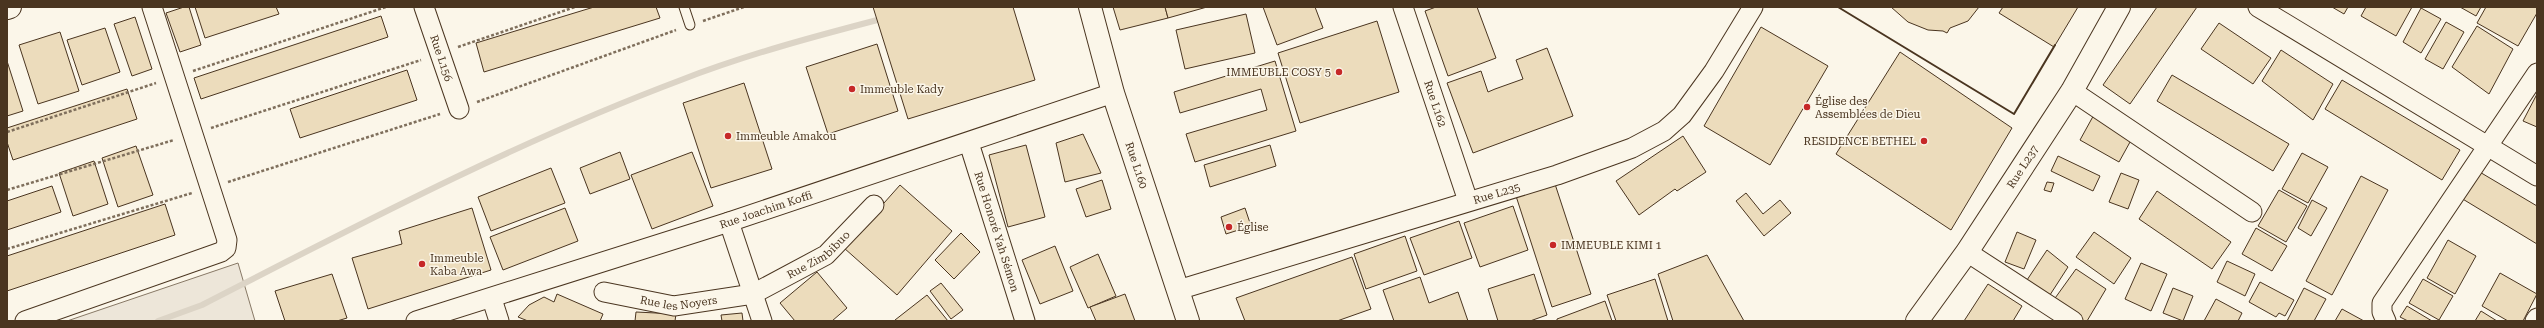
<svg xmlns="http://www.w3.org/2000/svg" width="2544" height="328" font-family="'Roboto Serif',serif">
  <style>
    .green { fill: #ede6d9; stroke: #887966 }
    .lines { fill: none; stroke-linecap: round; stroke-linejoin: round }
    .stream { stroke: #dcd4c6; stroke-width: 6 }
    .building { fill: #ecdcbc; stroke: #4a3520 }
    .lane-casing { stroke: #4a3520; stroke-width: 11 }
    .street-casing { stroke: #4a3520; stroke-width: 21 }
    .secondary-casing { stroke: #4a3520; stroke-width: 24 }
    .path { stroke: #7f6f5c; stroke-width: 2.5; stroke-dasharray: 3 2; stroke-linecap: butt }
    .lane { stroke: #fbf6e9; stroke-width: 9 }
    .street { stroke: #fbf6e9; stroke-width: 19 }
    .secondary { stroke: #fbf6e9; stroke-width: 22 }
    .wall { stroke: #4a3520; stroke-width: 2 }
    .poi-dot { fill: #c62828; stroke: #fbf6e9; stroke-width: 1.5 }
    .labels { text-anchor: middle; stroke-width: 3; stroke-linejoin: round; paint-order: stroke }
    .street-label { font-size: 11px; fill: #4a3520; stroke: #fbf6e9 }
    .poi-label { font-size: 11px; fill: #4a3520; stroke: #fbf6e9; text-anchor: start }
  </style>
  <rect width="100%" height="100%" fill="#fbf6e9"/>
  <!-- green -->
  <path class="green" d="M238,263L255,321H67Z"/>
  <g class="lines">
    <!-- stream -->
    <path class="stream" d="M158,321L202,305C358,225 516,142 681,80C748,54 816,36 885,18"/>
  </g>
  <!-- building -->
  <g class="building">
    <path d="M184,7H189L201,45L180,52L166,13Z"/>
    <path d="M195,7H276L279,14L205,38Z"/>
    <path d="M594,7H656L660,18L484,72L476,43Z"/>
    <path d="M873,7H1013L1035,80L908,119Z"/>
    <path d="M1113,7H1165L1168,18L1120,30Z"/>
    <path d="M1165,7H1207L1168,18Z"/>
    <path d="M1263,7H1315L1323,28L1277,45Z"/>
    <path d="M1436,7H1477L1496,58L1448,76L1425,11Z"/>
    <path d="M1891,7H1979L1968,21L1950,28L1947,33L1943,31L1928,30L1908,22Z"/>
    <path d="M2003,7H2078L2054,47L1999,13Z"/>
    <path d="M2157,7H2197L2130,104L2103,85Z"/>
    <path d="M2332,7H2348L2344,14Z"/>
    <path d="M2366,7H2412L2396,36L2361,16Z"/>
    <path d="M2460,7H2481L2476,16Z"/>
    <path d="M2486,7H2537V13L2518,46L2477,23Z"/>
    <path d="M2421,8L2441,19L2421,53L2403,42Z"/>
    <path d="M1246,14L1255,53L1185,69L1176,30Z"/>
    <path d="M381,16L388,37L201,99L194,78Z"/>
    <path d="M135,17L152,69L132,76L114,24Z"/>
    <path d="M1377,21L1399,92L1300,123L1278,53Z"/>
    <path d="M2446,22L2464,32L2443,69L2425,59Z"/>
    <path d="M2219,23L2271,58L2253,84L2201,49Z"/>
    <path d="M2477,26L2513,49L2489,94L2452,67Z"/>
    <path d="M1761,27L1828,66L1770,165L1704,126Z"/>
    <path d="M105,28L120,72L82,85L67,40Z"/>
    <path d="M60,32L79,91L38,104L19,45Z"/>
    <path d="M877,44L898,111L828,134L806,67Z"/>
    <path d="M1547,48L1573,116L1473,153L1447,83L1481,71L1488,92L1495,89L1523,79L1516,60Z"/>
    <path d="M2281,50L2333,84L2313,120L2262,81Z"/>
    <path d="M1900,52L2012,128L1951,230L1836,154Z"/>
    <path d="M7,61L23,111L7,116Z"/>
    <path d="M1275,61L1296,131L1195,162L1186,134L1267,110L1261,89L1180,113L1174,92Z"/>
    <path d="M407,70L417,100L300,138L290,109Z"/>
    <path d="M2172,75L2289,144L2273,171L2157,101Z"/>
    <path d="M2342,80L2460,150L2442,180L2325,109Z"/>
    <path d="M744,83L772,169L711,188L683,103Z"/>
    <path d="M127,89L137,119L13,160L7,142V128Z"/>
    <path d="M2537,94V127L2523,121Z"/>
    <path d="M2096,111L2135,133L2119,162L2080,140Z"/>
    <path d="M1083,134L1101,173L1065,182L1056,143Z"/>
    <path d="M1683,136L1706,172L1677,191L1675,189L1639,215L1616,181Z"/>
    <path d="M1026,145L1045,217L1008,227L989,155Z"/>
    <path d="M1270,145L1276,166L1210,187L1204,165Z"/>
    <path d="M136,146L153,195L118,207L102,158Z"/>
    <path d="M620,152L630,179L590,194L580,168Z"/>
    <path d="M692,152L713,206L652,229L631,175Z"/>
    <path d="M2302,153L2328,167L2308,203L2282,189Z"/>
    <path d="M2058,156L2100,176L2093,191L2051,171Z"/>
    <path d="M94,161L108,204L73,216L59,173Z"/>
    <path d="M551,168L565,203L491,231L478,197Z"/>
    <path d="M2478,171L2537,206V244L2461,198Z"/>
    <path d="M2121,173L2139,180L2128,209L2109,202Z"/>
    <path d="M2361,176L2388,190L2332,295L2306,281Z"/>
    <path d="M1102,180L1111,209L1086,217L1076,189Z"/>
    <path d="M2047,182L2054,183L2051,192L2044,190Z"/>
    <path d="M1555,184L1591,294L1552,307L1516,196Z"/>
    <path d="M900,185L952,231L897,295L844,248Z"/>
    <path d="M52,186L61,212L7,230V201Z"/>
    <path d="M2279,190L2307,206L2286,242L2258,226Z"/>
    <path d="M2157,191L2231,242L2212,269L2139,219Z"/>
    <path d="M1746,193L1763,214L1780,200L1791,213L1764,236L1736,201Z"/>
    <path d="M2312,200L2327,208L2311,236L2298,228Z"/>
    <path d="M165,204L175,235L7,291V256Z"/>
    <path d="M1513,206L1528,250L1480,267L1464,223Z"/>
    <path d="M472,208L491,270L368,309L352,258L402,244L399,231Z"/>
    <path d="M565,208L578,241L503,270L490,237Z"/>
    <path d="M1245,208L1251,226L1226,234L1221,217Z"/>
    <path d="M1459,221L1472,258L1424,275L1410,238Z"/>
    <path d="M2256,228L2287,246L2272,271L2242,254Z"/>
    <path d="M2017,232L2036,240L2024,269L2005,262Z"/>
    <path d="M2094,232L2131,258L2114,284L2076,257Z"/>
    <path d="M961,233L980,252L954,279L935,260Z"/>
    <path d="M1405,236L1417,271L1366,289L1354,254Z"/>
    <path d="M2448,240L2476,256L2455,294L2427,278Z"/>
    <path d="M1055,246L1073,291L1040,304L1022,260Z"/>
    <path d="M2047,250L2068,267L2048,298L2027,280Z"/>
    <path d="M1098,254L1116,296L1088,308L1070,267Z"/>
    <path d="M1707,255L1744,321H1673L1658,274Z"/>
    <path d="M1352,257L1371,309L1337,321H1245L1236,298Z"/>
    <path d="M2227,261L2255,274L2245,296L2217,282Z"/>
    <path d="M2141,263L2167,274L2151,311L2125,299Z"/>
    <path d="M2076,269L2106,289L2087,321H2082L2053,301Z"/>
    <path d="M817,272L847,308L832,321H795L780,303Z"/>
    <path d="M2500,273L2537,294L2523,321H2508L2482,306Z"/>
    <path d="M332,274L347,318L337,321H285L275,291Z"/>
    <path d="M1534,274L1547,315L1530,321H1498L1488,289Z"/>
    <path d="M1420,277L1429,303L1458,292L1468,321H1394L1383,290Z"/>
    <path d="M1655,279L1668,321H1616L1607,295Z"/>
    <path d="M2423,279L2453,296L2439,320L2409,303Z"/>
    <path d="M2260,282L2294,300L2285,316L2279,313L2276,317L2249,302Z"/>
    <path d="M941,283L963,310L951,319L930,291Z"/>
    <path d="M1988,284L2022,306L2013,321H1964Z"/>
    <path d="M2173,288L2193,296L2183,321L2163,313Z"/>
    <path d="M2304,288L2326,299L2314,321H2287Z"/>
    <path d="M557,294L603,314L600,321H528L518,317L529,305L544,297L554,302Z"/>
    <path d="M1125,294L1135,321H1096L1090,307Z"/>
    <path d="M927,295L948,321H895V320Z"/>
    <path d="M2216,299L2242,313L2238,321H2204Z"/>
    <path d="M1605,301L1612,321H1557V319Z"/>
    <path d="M2407,306L2432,321H2408L2400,317Z"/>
    <path d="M2342,309L2364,321H2335Z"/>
    <path d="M2481,311L2497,321H2475Z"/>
    <path d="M636,312L676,314L675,321H635Z"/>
    <path d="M742,313L743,321H722L721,315Z"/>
  </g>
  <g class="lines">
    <!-- lane casing -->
    <g class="lane-casing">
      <path id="lane" d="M684,7L690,25"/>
    </g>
    <!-- street casing -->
    <g class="street-casing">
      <g id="street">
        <path id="s1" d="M424,7L459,109"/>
        <path id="s2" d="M1403,7L1468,201"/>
        <path d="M2258,7L2537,176"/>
        <path d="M2072,91L2252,212"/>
        <path id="s3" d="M969,143L1025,321"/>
        <path d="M729,222L762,321"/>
        <path d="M1967,252L2073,321"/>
        <path id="s4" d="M1178,290L1557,175L1632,148L1664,131L1682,115L1714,71L1753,7"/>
        <path id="s5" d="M604,292L674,306L753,294L826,255L874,205"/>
        <path d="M492,299L499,321"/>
        <path d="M25,321L221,252L226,248L227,240L152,7"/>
        <path id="s6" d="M416,321L729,222L1113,93"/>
        <path d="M2386,321L2382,312V303L2537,73"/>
        <path d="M2535,321L2537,318"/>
      </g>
    </g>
    <!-- secondary casing -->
    <g class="secondary-casing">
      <g id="secondary">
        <path id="s7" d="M1090,7L1113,93L1188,321"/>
        <path d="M7,8L10,7"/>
        <path id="s8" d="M1917,321L1967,252L2072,91L2119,7"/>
      </g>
    </g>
    <!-- path -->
    <g class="path">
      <path d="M703,21L744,7"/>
      <path d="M458,47L575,7"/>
      <path d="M193,71L386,7"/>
      <path d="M477,102L676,30"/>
      <path d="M211,128L421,60"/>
      <path d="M7,132L156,83"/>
      <path d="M228,182L440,114"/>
      <path d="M7,190L174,140"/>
      <path d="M7,249L192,193"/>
    </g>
    <!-- lane -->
    <use href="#lane" class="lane"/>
    <!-- street -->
    <use href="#street" class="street"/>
    <!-- secondary -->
    <use href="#secondary" class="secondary"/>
    <!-- wall -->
    <path class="wall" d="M1838,7L2014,114L2055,45"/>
  </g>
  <!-- markers -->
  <g class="poi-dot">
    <circle cx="1339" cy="72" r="4"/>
    <circle cx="852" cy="89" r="4"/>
    <circle cx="1807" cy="107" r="4"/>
    <circle cx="728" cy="136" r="4"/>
    <circle cx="1924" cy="141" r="4"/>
    <circle cx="1229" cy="227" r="4"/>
    <circle cx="1553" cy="245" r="4"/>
    <circle cx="422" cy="264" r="4"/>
  </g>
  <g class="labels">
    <!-- street labels -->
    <g class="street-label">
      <text dy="4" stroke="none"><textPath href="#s1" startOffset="54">Rue L156</textPath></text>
      <text dy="4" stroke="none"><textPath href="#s2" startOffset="102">Rue L162</textPath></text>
      <text dy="4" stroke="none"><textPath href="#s7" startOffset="165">Rue L160</textPath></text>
      <text dy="4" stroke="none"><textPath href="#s8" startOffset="187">Rue L237</textPath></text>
      <text dy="4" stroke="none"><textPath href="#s4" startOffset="333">Rue L235</textPath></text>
      <text dy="4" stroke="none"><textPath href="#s6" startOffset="367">Rue Joachim Koffi</textPath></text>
      <text dy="4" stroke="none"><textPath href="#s3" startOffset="93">Rue Honoré Yah Sémon</textPath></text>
      <text dy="4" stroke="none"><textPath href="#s5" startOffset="228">Rue Zimbibuo</textPath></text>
      <text dy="4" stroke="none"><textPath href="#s5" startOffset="76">Rue les Noyers</textPath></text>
    </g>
    <!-- poi labels -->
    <g class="poi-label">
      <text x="1331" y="76" text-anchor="end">IMMEUBLE COSY 5</text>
      <text x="860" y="93">Immeuble Kady</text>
      <text x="1815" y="105">Église des<tspan x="1815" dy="13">Assemblées de Dieu</tspan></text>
      <text x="736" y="140">Immeuble Amakou</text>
      <text x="1916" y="145" text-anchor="end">RESIDENCE BETHEL</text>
      <text x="1237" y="231">Église</text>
      <text x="1561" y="249">IMMEUBLE KIMI 1</text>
      <text x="430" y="262">Immeuble<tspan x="430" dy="13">Kaba Awa</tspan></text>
    </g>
  </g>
  <!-- border -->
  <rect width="2544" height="328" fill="none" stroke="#4a3520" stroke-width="16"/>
</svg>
